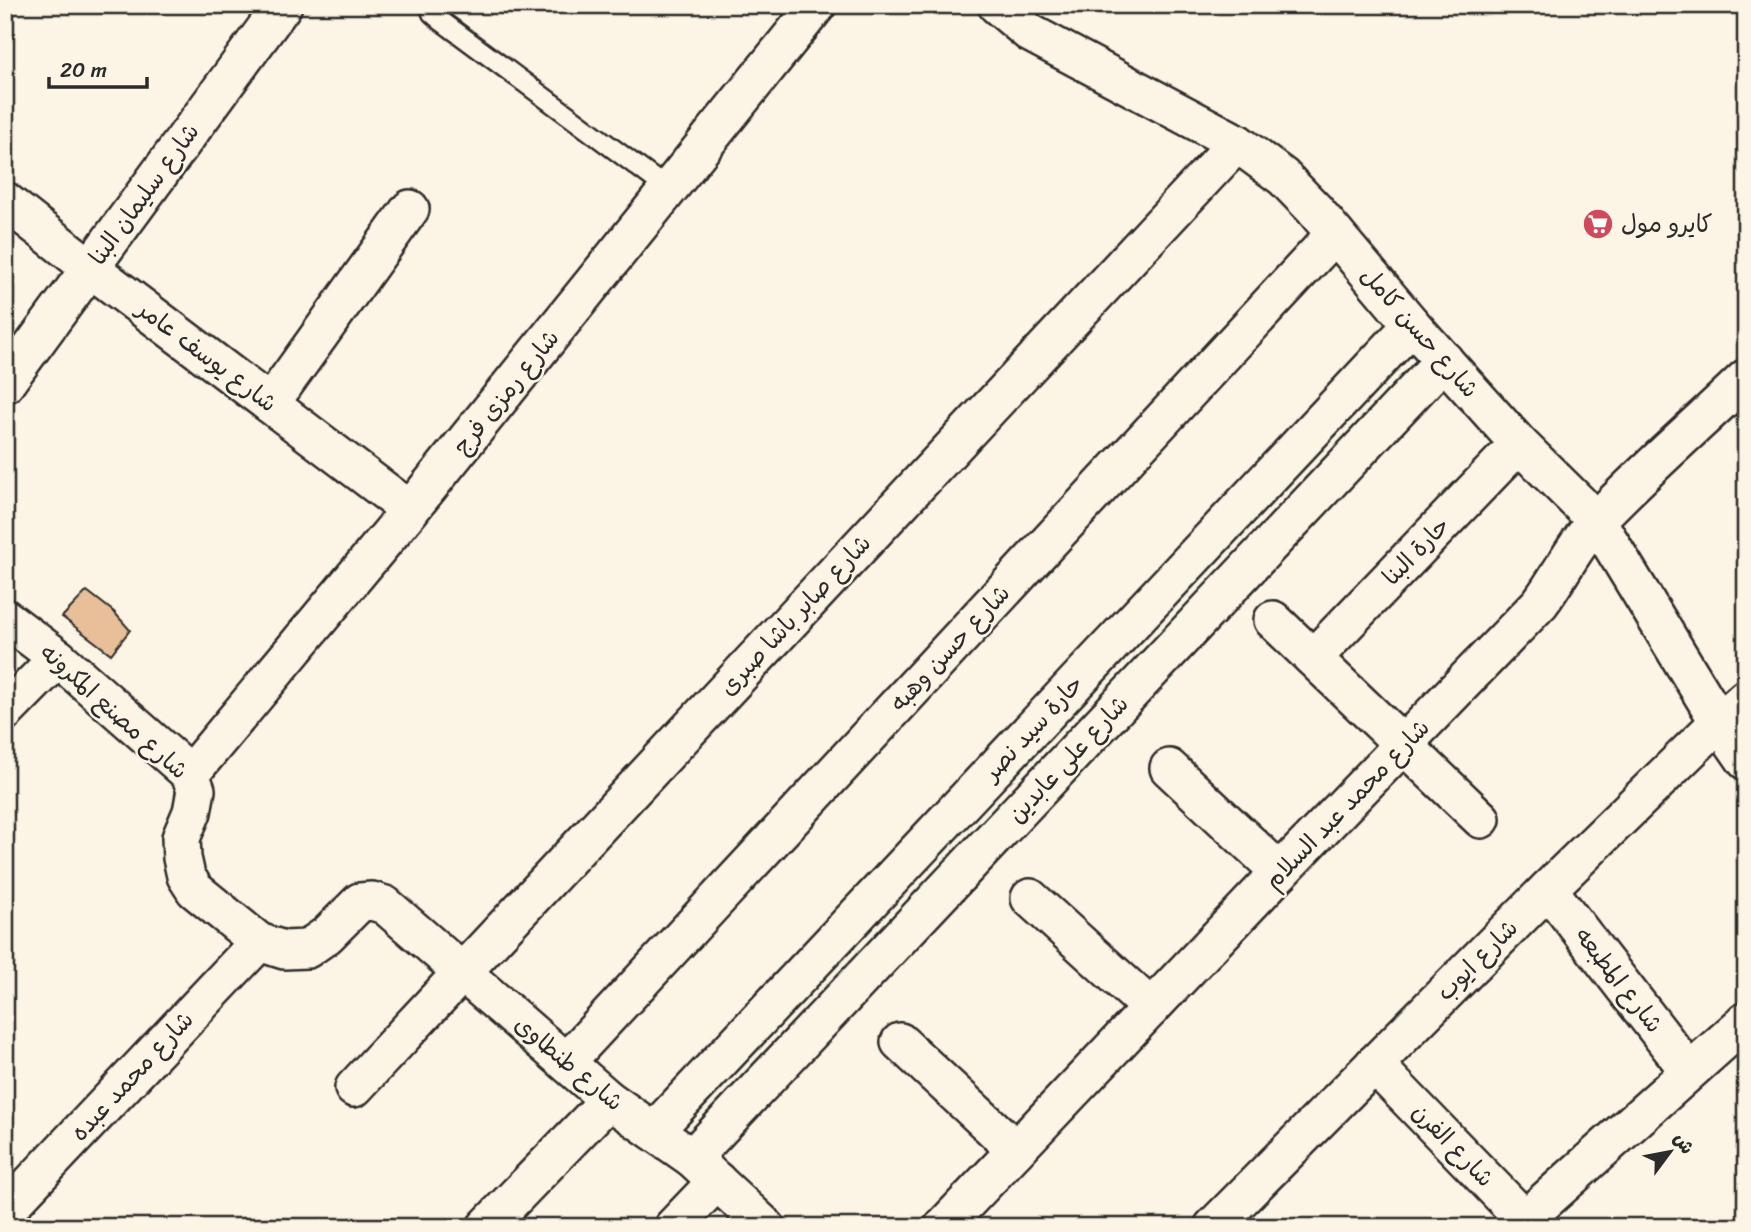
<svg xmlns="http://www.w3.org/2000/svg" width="1751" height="1232" font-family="Sriracha,'Playpen Sans Arabic',sans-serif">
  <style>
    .building { fill: #e8bf98; stroke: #2b2b2b; stroke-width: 2 }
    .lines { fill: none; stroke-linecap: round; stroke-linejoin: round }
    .service-casing { stroke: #2b2b2b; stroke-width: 23 }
    .minor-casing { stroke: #2b2b2b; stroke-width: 42 }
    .service { stroke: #fcf5e5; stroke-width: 18 }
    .minor { stroke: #fcf5e5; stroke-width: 37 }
    .labels { text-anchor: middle; stroke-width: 5; stroke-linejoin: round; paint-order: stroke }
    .street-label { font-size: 24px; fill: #2b2b2b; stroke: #fcf5e5 }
    .poi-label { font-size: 24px; fill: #2b2b2b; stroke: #fcf5e5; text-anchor: start }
  </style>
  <rect width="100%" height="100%" fill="#fcf5e5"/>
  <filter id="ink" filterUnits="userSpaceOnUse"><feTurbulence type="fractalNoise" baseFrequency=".0143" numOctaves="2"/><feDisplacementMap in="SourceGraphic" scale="14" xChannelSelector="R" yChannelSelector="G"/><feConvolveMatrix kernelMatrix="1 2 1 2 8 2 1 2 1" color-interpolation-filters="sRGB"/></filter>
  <g filter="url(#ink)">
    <!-- building -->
    <path class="building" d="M87,591L114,612L130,630L111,654L62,617Z"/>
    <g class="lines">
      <!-- service casing -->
      <g class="service-casing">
        <path id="service" d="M430,5L432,13L440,20L669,190"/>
      </g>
      <!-- minor casing -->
      <g class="minor-casing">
        <g id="minor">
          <path d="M997,5L1030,33L1237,143L1283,177L1314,209L1412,325L1519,444L1597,521L1719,722L1746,761"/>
          <path d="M5,201L90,268L410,510"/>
          <path d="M5,384L283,5"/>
          <path d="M270,404L410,209"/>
          <path d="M5,618L58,658L190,774L196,790L192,812L181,838L182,858L186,876L195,890L259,942L284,950L307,949L327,935L360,902L372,901L385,905L609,1100L692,1158L766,1227"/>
          <path d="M1273,620L1481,819"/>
          <path d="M1313,658L1519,444"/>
          <path d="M5,712L58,658"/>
          <path d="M1169,768L1280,872"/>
          <path d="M190,774L410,510L817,5"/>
          <path d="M1548,889L1689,1071"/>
          <path d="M1030,898L1151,1008"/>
          <path d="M900,1042L1016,1150"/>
          <path d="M566,1062L1335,234"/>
          <path d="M1374,1064L1532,1227"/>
          <path d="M354,1088L1237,143"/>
          <path d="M654,1131L1412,325"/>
          <path d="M692,1158L1444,360"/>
          <path d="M5,1211L259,942"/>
          <path d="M486,1227L609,1100"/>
          <path d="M673,1227L717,1181"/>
          <path d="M943,1227L1280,872L1540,603C1560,576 1575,544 1598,519C1645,470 1697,425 1746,378"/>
          <path d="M1213,1227L1548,889L1719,722L1746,698"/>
          <path d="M1516,1227L1746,1021"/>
        </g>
      </g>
      <!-- service -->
      <use href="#service" class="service"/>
      <!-- minor -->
      <use href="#minor" class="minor"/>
    </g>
  </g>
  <!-- icons -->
  <defs>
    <g id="supermarket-disc" transform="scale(1.575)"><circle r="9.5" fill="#d1495b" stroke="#fcf5e5"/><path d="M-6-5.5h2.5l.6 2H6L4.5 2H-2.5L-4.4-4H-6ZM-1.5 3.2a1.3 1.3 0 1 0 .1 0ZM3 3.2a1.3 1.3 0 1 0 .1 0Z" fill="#fff"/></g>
  </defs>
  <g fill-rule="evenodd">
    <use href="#supermarket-disc" x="1598" y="224"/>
  </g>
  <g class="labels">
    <!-- street labels -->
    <g class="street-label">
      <text transform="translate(144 194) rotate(-54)" y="8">شارع سليمان البنا</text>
      <text transform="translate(1420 332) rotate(49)" y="8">شارع حسن كامل</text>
      <text transform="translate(207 356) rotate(37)" y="8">شارع يوسف عامر</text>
      <text transform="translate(506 392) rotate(-51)" y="8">شارع رمزى فرج</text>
      <text transform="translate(1416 551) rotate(-46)" y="8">حارة البنا</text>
      <text transform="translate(795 615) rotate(-47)" y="8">شارع صابر باشا صبرى</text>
      <text transform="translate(950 648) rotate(-47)" y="8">شارع حسن وهبه</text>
      <text transform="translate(114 711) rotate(42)" y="8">شارع مصنع المكرونه</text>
      <text transform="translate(1033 728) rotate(-47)" y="8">حارة سيد نصر</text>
      <text transform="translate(1068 759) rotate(-47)" y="8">شارع على عابدين</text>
      <text transform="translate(1347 804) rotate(-46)" y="8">شارع محمد عبد السلام</text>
      <text transform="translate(1477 960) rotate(-45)" y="8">شارع ايوب</text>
      <text transform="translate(1619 980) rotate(52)" y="8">شارع المطبعه</text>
      <text transform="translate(569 1063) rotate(40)" y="8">شارع طنطاوى</text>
      <text transform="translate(132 1076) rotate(-47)" y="8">شارع محمد عبده</text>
      <text transform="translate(1453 1145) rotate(46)" y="8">شارع الفرن</text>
    </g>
    <!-- poi labels -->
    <g class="poi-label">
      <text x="1621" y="232">كايرو مول</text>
    </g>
  </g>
  <!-- margin -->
  <rect width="1751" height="1232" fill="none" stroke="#fcf5e5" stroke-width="28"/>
  <rect x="14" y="14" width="1723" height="1204" fill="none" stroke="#2b2b2b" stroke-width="2.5" filter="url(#ink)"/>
  <!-- north arrow -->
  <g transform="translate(1670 1152) rotate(58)" stroke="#fcf5e5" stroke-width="5" paint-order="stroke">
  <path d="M0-5L12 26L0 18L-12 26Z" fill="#2b2b2b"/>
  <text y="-10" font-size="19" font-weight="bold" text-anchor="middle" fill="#2b2b2b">ش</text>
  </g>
  <!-- scale -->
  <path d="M49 77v10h98v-10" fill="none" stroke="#2b2b2b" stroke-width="3.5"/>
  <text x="60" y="77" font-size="21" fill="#2b2b2b" stroke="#fcf5e5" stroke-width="5" paint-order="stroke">20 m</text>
</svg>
